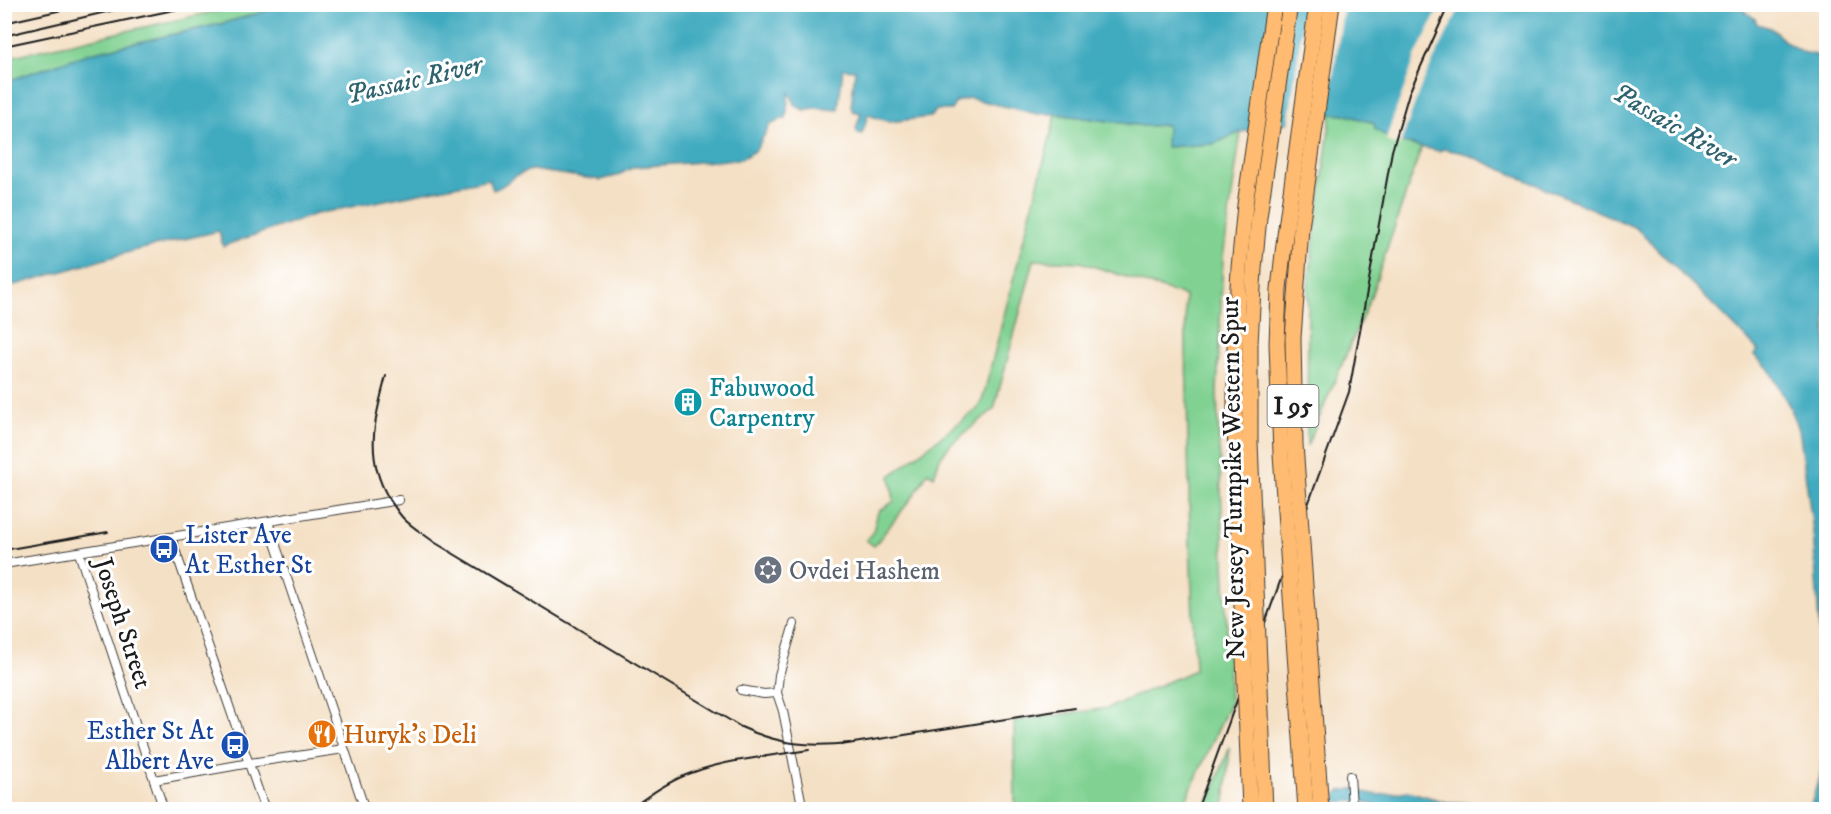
<svg xmlns="http://www.w3.org/2000/svg" width="1831" height="814" font-family="'IM FELL DW Pica',serif">
  <style>
    .green { fill: #80d192; stroke: #4e7657; stroke-width: 1.5 }
    .water { fill: #40aabf; stroke: #2e636e; stroke-width: 1.5 }
    .pier { fill: #f4e0c5 }
    .lines { fill: none; stroke-linecap: round; stroke-linejoin: round }
    .minor-casing { stroke: #3c3935; stroke-width: 10 }
    .minor { stroke: #fff; stroke-width: 8 }
    .rail { stroke: #1c1c1c; stroke-width: 2 }
    .motorway-bridge-casing { stroke: #3c3935; stroke-width: 17; stroke-linecap: butt }
    .motorway-bridge { stroke: #febb71; stroke-width: 15 }
    .labels { text-anchor: middle; stroke-width: 6; stroke-linejoin: round; paint-order: stroke }
    .shield { fill: #fff; stroke: #606060; stroke-width: 1.5 }
    .shield-label { font-size: 24px; font-weight: bold; fill: #1c1c1c }
    .culture-label { font-size: 26px; fill: #0d838f; stroke: #fff; text-anchor: start }
    .street-label { font-size: 26px; fill: #1c1c1c; stroke: #fff }
    .transit-label { font-size: 26px; fill: #164399; stroke: #fff; text-anchor: start }
    .worship-label { font-size: 26px; fill: #5b616d; stroke: #fff; text-anchor: start }
    .food-label { font-size: 26px; fill: #c56008; stroke: #fff; text-anchor: start }
    .water-label { font-size: 27px; font-style: italic; fill: #2e636e; stroke: #fff }
  </style>
  <rect width="100%" height="100%" fill="#fff"/>
  <filter id="ink" filterUnits="userSpaceOnUse"><feTurbulence type="fractalNoise" baseFrequency=".0167" numOctaves="2"/><feDisplacementMap in="SourceGraphic" scale="12" xChannelSelector="R" yChannelSelector="G"/><feConvolveMatrix kernelMatrix="1 2 1 2 8 2 1 2 1" color-interpolation-filters="sRGB"/></filter>
  <filter id="wash" filterUnits="userSpaceOnUse"><feTurbulence type="fractalNoise" baseFrequency=".008" numOctaves="4" result="noise"/><feDisplacementMap in="SourceGraphic" scale="24" xChannelSelector="R" yChannelSelector="G"/><feGaussianBlur stdDeviation="1.35" result="paint"/><feColorMatrix in="noise" values="0 0 0 0 0 0 0 0 0 0 0 0 0 0 0 0 0 1.4 0 .05"/><feComposite in="paint" operator="in"/></filter>
  <g filter="url(#wash)">
    <rect width="100%" height="100%" fill="#f4e0c5"/>
    <!-- green -->
    <g class="green">
      <path d="M244,5H290L224,23L90,53L5,82L4,58Z"/>
      <path d="M1056,114L1144,126L1168,125L1167,147L1213,144L1241,132L1223,257L1217,393L1230,703L1182,809H1015L1014,721L1108,708L1195,670L1190,542L1185,296L1080,262L1034,260L994,409L950,445L940,458L934,476L928,472L915,494L874,546L866,540L873,532L878,512L894,501L890,476L977,409L982,401Z"/>
      <path d="M1331,114L1347,115L1374,123L1393,141L1422,146L1370,299L1307,446L1308,286Z"/>
      <path d="M1230,747L1225,803L1217,809H1205Z"/>
    </g>
    <!-- water -->
    <g class="water">
      <path d="M290,4H1723L1730,8L1740,7L1755,19L1757,24L1771,28L1787,43L1802,52L1826,57V809H1810L1817,784L1820,778L1826,734L1813,531L1800,436L1791,409L1768,368L1754,355L1758,350L1636,228L1464,153L1443,149L1439,151L1393,141L1375,129L1374,123L1347,115L1331,114L1241,132L1213,144L1166,147L1167,125L1144,126L1056,114H1037L969,98L956,102L951,110H936L930,117L890,122L868,115L862,134L858,133L856,129L861,113L853,111L851,107L855,70L843,69L838,110L814,108L804,110L796,106L789,92L786,119H782L770,125L756,150L741,159L634,167L616,176L601,180L532,170C512,173 507,187 493,190L489,179L316,214L223,246L219,231L133,251L5,288L4,82L90,53L224,23Z"/>
      <path d="M1359,788L1363,792L1379,795L1408,791L1446,802L1474,803L1492,807L1494,803H1497L1501,807L1542,806L1580,809L1434,810L1412,805L1400,808H1377L1371,804L1360,801L1336,802V795L1340,791Z"/>
    </g>
    <!-- pier -->
    <g class="pier">
      <path d="M1441,4L1461,5L1421,86L1400,145L1392,144L1386,140L1392,121L1416,55Z"/>
      <path d="M1305,5H1344L1327,117L1288,125Z"/>
    </g>
  </g>
  <g filter="url(#ink)">
    <g class="lines">
      <!-- minor casing -->
      <g class="minor-casing">
        <g id="minor">
          <path d="M268,522L365,810"/>
          <path d="M171,538L265,810"/>
          <path d="M79,553L164,810"/>
          <path d="M4,564L399,500"/>
          <path d="M794,624L779,675L777,693L783,711L803,810"/>
          <path d="M741,690L764,694L777,693"/>
          <path d="M1350,776L1352,806"/>
          <path d="M154,780L250,763L344,749"/>
        </g>
      </g>
      <!-- minor -->
      <use href="#minor" class="minor"/>
      <!-- rail -->
      <g class="rail">
        <path d="M4,23L89,4"/>
        <path d="M4,36L140,4"/>
        <path d="M4,46L202,4"/>
        <path d="M386,376C375,419 364,455 388,497C393,504 398,513 404,519C413,528 424,534 434,542L741,727C780,745 809,747 850,743"/>
        <path d="M4,550L108,532"/>
        <path d="M841,745L1075,708"/>
        <path d="M629,810C649,795 670,780 694,772C730,759 771,756 809,750"/>
        <path d="M1197,810L1349,392L1392,151L1409,93L1449,4"/>
      </g>
      <!-- motorway-bridge casing -->
      <g class="motorway-bridge-casing">
        <g id="motorway-bridge">
          <path d="M1250,810L1235,426V348L1239,268L1245,205L1274,4"/>
          <path d="M1265,810L1250,442V344L1254,269L1259,217L1290,4"/>
          <path d="M1306,810L1281,454L1277,344L1279,289L1285,235L1317,4"/>
          <path d="M1321,810L1295,444L1293,338L1301,228L1332,4"/>
        </g>
      </g>
      <!-- motorway-bridge -->
      <use href="#motorway-bridge" class="motorway-bridge"/>
    </g>
  </g>
  <!-- icons -->
  <defs>
    <g id="building-disc" transform="scale(1.5)"><circle r="9.5" fill="#0f9aa8" stroke="#fff"/><path d="M-4-6H4V6H1V3H-1V6H-4ZM-2.5-4.3h1.7v1.8h-1.7ZM.8-4.3h1.7v1.8H.8ZM-2.5-1h1.7V.8h-1.7ZM.8-1h1.7V.8H.8Z" fill="#fff"/></g>
    <g id="bus-disc" transform="scale(1.5)"><circle r="9.5" fill="#1a4fb4" stroke="#fff"/><path d="M-5-6H5V4H4V6H2V4H-2V6H-4V4H-5ZM-3.5-4V0h7V-4ZM-3.5 1.2v1.5H-2V1.2ZM2 1.2v1.5H3.5V1.2Z" fill="#fff"/></g>
    <g id="synagogue-disc" transform="scale(1.5)"><circle r="9.5" fill="#6b7280" stroke="#fff"/><path d="M0-6.5L5.6 3.2H-5.6ZM0 6.5L5.6-3.2H-5.6Z" fill="#fff"/></g>
    <g id="restaurant-disc" transform="scale(1.5)"><circle r="9.5" fill="#e8710a" stroke="#fff"/><path d="M-5-6h1v4h1v-4h1v4h1v-4h1v5L-1.5 .5V6h-2V.5L-5-1ZM5-6V6H3V1.5H1.5Q1.5-4 5-6Z" fill="#fff"/></g>
  </defs>
  <g fill-rule="evenodd">
    <use href="#building-disc" x="688" y="402"/>
    <use href="#bus-disc" x="164" y="549"/>
    <use href="#synagogue-disc" x="768" y="570"/>
    <use href="#restaurant-disc" x="322" y="734"/>
    <use href="#bus-disc" x="235" y="745"/>
  </g>
  <g class="labels">
    <!-- shield labels -->
    <rect class="shield" x="1267.5" y="385" width="51" height="42" rx="4.5"/>
    <g class="shield-label">
      <text x="1293" y="414">I 95</text>
    </g>
    <!-- culture labels -->
    <g class="culture-label">
      <text x="709" y="396">Fabuwood<tspan x="709" dy="30">Carpentry</tspan></text>
    </g>
    <!-- street labels -->
    <g class="street-label">
      <text transform="translate(1232 478) rotate(-91)" y="9">New Jersey Turnpike Western Spur</text>
      <text transform="translate(124 623) rotate(72)" y="9">Joseph Street</text>
    </g>
    <!-- transit labels -->
    <g class="transit-label">
      <text x="185" y="543">Lister Ave<tspan x="185" dy="30">At Esther St</tspan></text>
      <text x="214" y="739" text-anchor="end">Esther St At<tspan x="214" dy="30">Albert Ave</tspan></text>
    </g>
    <!-- worship labels -->
    <g class="worship-label">
      <text x="789" y="579">Ovdei Hashem</text>
    </g>
    <!-- food labels -->
    <g class="food-label">
      <text x="343" y="743">Huryk's Deli</text>
    </g>
    <!-- water labels -->
    <g class="water-label">
      <text transform="translate(414 79) rotate(-13)" y="9">Passaic River</text>
      <text transform="translate(1675 125) rotate(31)" y="9">Passaic River</text>
    </g>
  </g>
  <!-- margin -->
  <rect width="1831" height="814" fill="none" stroke="#fff" stroke-width="24"/>
</svg>
